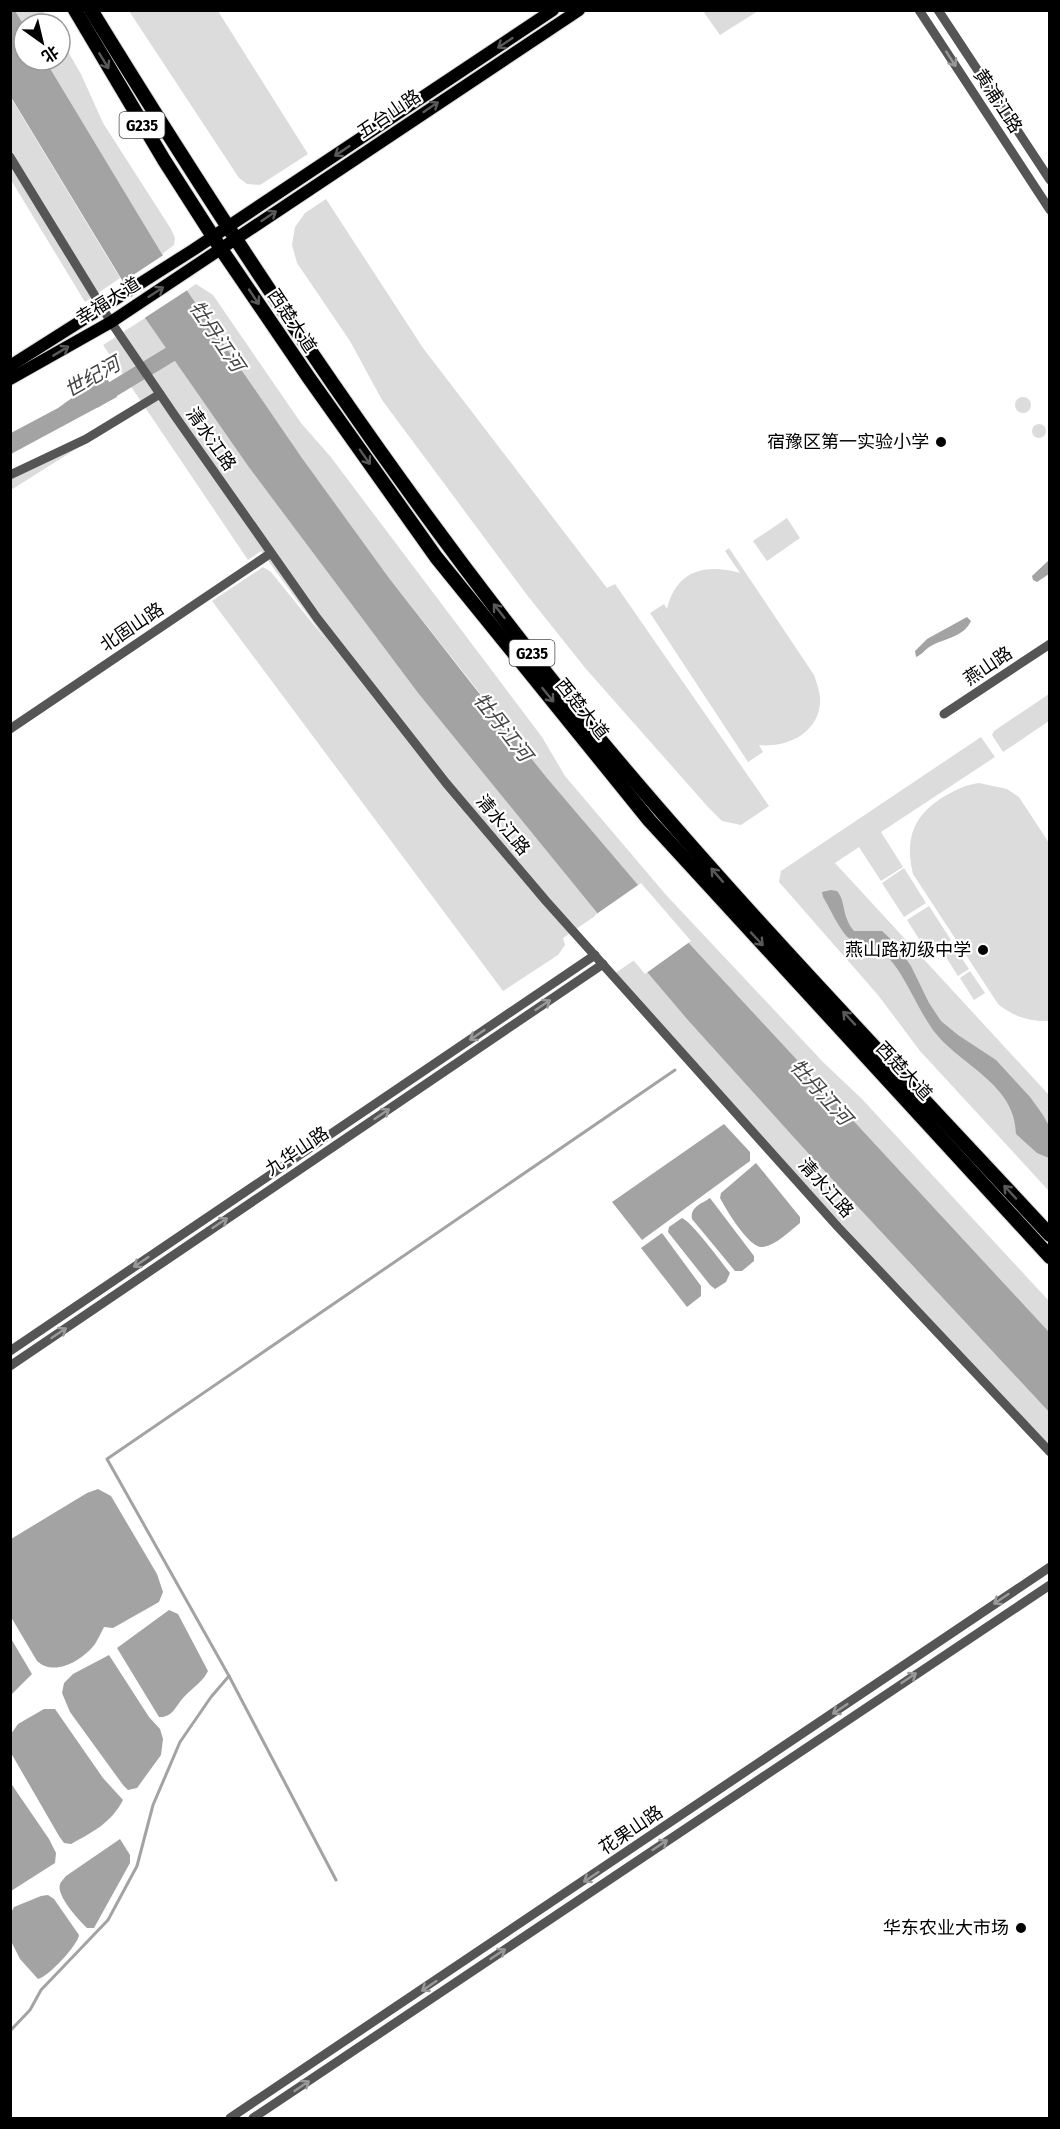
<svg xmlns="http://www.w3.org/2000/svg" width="1060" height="2129" font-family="'Fira Sans Condensed','Noto Sans SC',sans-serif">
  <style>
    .green { fill: #dcdcdc }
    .water { fill: #a3a3a3 }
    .pier { fill: #fff }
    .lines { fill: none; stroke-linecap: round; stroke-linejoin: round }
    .stream { stroke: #a3a3a3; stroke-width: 3 }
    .river { stroke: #a3a3a3; stroke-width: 16 }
    .major-casing { stroke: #dbdbdb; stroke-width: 14 }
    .highway-casing { stroke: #dbdbdb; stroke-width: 16 }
    .minor { stroke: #555; stroke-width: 9 }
    .major { stroke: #000; stroke-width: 12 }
    .highway { stroke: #000; stroke-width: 14 }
    .oneway { stroke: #595959 }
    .oneway2 { stroke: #999 }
    .poi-dot { fill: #000; stroke: #fff; stroke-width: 2 }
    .labels { text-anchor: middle; stroke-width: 4.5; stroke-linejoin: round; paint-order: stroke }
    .shield { fill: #fff; stroke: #4c4c4c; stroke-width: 1.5 }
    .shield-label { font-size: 16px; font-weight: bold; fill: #000 }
    .street-label { font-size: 18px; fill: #000; stroke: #fff }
    .poi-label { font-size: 18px; fill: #000; stroke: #fff; text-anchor: end }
    .water-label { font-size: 20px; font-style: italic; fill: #444; stroke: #fff }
  </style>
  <rect width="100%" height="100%" fill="#fff"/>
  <!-- green -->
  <g class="green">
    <path d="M15,11H43L51,24L24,25Z"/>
    <path d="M129,11H218L308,154L260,185L247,184L239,178Z"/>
    <path d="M703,11H758L720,35Z"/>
    <path d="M60,38L81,74L103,123L171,229L175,238L174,245L162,254L45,60H60Z"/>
    <path d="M11,98L120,278L85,302L11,180Z"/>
    <path d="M326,199L423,348L607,588L615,584L769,806L741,825L722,821L708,807L586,669L527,595L382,400L350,341L297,263L292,245L295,227L305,213Z"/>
    <path d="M196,284L213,295L301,423L330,456L542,737L565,776L667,896L824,1063L862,1099L1049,1301V1332L673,926L547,778L389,578L302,458L187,290Z"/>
    <path d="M145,318L248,466L418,693L598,914L563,938L565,945L558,955L503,991L212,601L263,567L271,572L326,640L261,551L248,560L103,345Z"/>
    <circle cx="1023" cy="405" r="8"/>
    <path d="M138,410L11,490V478Z"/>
    <circle cx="1039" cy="431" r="7"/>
    <path d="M787,518L800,538L767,561L753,541Z"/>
    <path d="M729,548L814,675C817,684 821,694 820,704C817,734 786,748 759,745L763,752L748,762L650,613L664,604L667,609C676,570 706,563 740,573L725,551Z"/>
    <path d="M1049,694V721L1003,752L992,735L994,731Z"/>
    <path d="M981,737L995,757L881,832L903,867L881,881L859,847L835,863L1049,1095V1191L920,1051L878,995L779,882L781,871Z"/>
    <path d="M979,783L1007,789L1019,797L1049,843V1021C1029,1022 1013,1016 998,1004L913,874C905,841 912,818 940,799C953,791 964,785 979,783Z"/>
    <path d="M904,868L926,903L904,917L882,883Z"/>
    <path d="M929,906L951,940L929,955L907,920Z"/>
    <path d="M954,947L969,969L958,976L944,954Z"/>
    <path d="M636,959L817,1163L1049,1412V1445L870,1255L614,974Z"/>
    <path d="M970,971L985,993L974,1000L960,978Z"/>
  </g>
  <!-- water -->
  <g class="water">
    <path d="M11,11H15L24,25V60H45L162,254L302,458L389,578L471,683L547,778L673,926L1049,1332V1412L817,1163L687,1019L598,914L418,693L248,466L145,318L11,97Z"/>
    <path d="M107,378L117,397L11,454V433L58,408L90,385Z"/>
    <path d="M1049,560V574L1037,582L1033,580L1032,576Z"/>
    <path d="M967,617L971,621C964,637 945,638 931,646C925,649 922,655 916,657L915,651L927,639Z"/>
    <path d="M831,890L837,891C846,901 841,916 854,931H882L896,944L911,966L929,1003L941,1021L958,1035L996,1060L1030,1097L1043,1115L1049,1126V1158L1037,1153L1016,1134C1015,1083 960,1066 933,1030C918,1009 909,984 893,963C879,946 865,950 850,939C840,932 830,908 823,897L822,892Z"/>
    <path d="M724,1124L750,1152V1161L642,1240L612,1202Z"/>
    <path d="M756,1163L800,1217V1223C790,1231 776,1245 763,1247C749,1249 726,1209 720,1198L721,1193Z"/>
    <path d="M710,1198L754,1256V1261L742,1271H735L692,1219C690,1207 701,1204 710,1198Z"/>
    <path d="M682,1218C691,1221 722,1263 730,1273L726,1282L715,1289L710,1285L668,1232L669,1227Z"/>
    <path d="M662,1233L701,1286V1296L687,1307L641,1248Z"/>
    <path d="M98,1489L111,1496L157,1574L163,1592L159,1602L113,1628L104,1627C101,1633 98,1639 95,1644C82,1661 54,1677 37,1661L11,1617V1539L87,1493Z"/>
    <path d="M169,1610L178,1614L208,1671C202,1683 193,1687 184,1697C176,1705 173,1718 159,1717L117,1648Z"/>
    <path d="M10,1637L32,1674L11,1695H10Z"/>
    <path d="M109,1655L149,1717L160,1729L163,1739L161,1755L137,1788L128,1790L123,1785L70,1712L62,1693L64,1683L73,1674Z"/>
    <path d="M44,1709H55L103,1778L123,1800C111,1823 93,1832 71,1844L64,1843L59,1836L11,1753V1734L18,1724Z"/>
    <path d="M10,1782L49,1839L56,1853L55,1863L11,1891Z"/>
    <path d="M120,1839L130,1855V1863L94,1928H87C79,1920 56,1896 60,1884C61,1881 64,1879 66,1876Z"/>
    <path d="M48,1895L54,1899L79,1935C78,1945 48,1977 38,1979L20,1959L12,1943L11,1913L14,1907L41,1896Z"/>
  </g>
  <!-- pier -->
  <g class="pier">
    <path d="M165,254L189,289L143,319L121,283Z"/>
    <path d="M641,883L691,941L645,974L595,915Z"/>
  </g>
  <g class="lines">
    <!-- stream -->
    <g class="stream">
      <path d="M336,1880L229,1676L107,1459L675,1070"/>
      <path d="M10,2031L30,2010L41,1990L108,1920L137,1866L153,1805L180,1742L211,1697L229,1676"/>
    </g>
    <!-- river -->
    <path class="river" d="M95,400L189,343"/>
    <!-- major casing -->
    <g class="major-casing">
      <g id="major">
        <path d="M10,366L193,250L553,10"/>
        <path d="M10,379L111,322L579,10"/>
      </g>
    </g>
    <!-- highway casing -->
    <g class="highway-casing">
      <g id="highway">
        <path d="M75,10L164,160L221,249L309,378L436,557L649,820L1050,1257"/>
        <path d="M91,10C247,264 412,512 602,742C744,912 899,1072 1050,1235"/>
      </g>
    </g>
    <!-- minor -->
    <g class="minor">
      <path d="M919,10L1050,210"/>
      <path d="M938,10L1050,180"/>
      <path d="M10,157L111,322L175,416L317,618L446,783L546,901L838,1227L1050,1452"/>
      <path d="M10,475L86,439L160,394"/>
      <path d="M944,714L1050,644"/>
      <path d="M10,729L271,553"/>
      <path d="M10,1351L595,955"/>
      <path d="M10,1366L603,964"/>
      <path d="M230,2118L1050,1567"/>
      <path d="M253,2118L1050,1585"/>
    </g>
    <!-- major -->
    <use href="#major" class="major"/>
    <!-- highway -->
    <use href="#highway" class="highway"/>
  </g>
  <!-- one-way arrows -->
  <defs><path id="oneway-shaft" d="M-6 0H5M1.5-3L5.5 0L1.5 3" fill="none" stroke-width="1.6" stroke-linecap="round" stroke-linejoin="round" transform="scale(1.5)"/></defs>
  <g class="oneway">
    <use href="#oneway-shaft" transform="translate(505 43) rotate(146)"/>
    <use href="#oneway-shaft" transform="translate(104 61) rotate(59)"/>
    <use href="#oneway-shaft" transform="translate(431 107) rotate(-34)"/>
    <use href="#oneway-shaft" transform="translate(342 151) rotate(146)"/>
    <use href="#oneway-shaft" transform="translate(269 216) rotate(-34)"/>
    <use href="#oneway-shaft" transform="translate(156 292) rotate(-33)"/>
    <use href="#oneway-shaft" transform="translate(254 297) rotate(56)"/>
    <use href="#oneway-shaft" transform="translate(61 351) rotate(-31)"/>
    <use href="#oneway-shaft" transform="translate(365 457) rotate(55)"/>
    <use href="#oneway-shaft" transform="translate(499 611) rotate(-128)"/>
    <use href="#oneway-shaft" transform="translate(548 695) rotate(51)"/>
    <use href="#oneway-shaft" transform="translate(717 875) rotate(-131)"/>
    <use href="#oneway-shaft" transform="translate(757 939) rotate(47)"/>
    <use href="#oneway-shaft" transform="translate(849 1018) rotate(-133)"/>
    <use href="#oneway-shaft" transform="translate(1010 1192) rotate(-133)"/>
  </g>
  <g class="oneway2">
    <use href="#oneway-shaft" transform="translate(951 59) rotate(57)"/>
    <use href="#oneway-shaft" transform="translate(543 1005) rotate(-34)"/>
    <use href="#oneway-shaft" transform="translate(477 1035) rotate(146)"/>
    <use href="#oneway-shaft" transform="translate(382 1114) rotate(-34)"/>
    <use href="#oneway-shaft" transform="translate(220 1223) rotate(-34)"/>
    <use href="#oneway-shaft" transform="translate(141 1262) rotate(146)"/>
    <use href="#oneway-shaft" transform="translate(59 1333) rotate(-34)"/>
    <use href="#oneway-shaft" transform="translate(1001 1599) rotate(146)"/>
    <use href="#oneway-shaft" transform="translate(909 1678) rotate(-34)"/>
    <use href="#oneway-shaft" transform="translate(840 1709) rotate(146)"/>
    <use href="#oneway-shaft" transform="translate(660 1845) rotate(-34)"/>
    <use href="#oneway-shaft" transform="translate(591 1877) rotate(146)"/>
    <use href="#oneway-shaft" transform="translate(498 1954) rotate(-34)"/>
    <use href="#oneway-shaft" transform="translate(429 1986) rotate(146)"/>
    <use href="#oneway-shaft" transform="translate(302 2086) rotate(-34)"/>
  </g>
  <!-- markers -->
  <g class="poi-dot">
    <circle cx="941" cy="442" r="6"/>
    <circle cx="983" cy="950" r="6"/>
    <circle cx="1021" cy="1928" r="6"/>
  </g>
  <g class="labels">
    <!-- shield labels -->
    <g class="shield">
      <rect x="119.5" y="112" width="45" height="26" rx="4.5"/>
      <rect x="509.5" y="640" width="45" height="26" rx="4.5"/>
    </g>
    <g class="shield-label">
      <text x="142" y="131">G235</text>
      <text x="532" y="659">G235</text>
    </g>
    <!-- street labels -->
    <g class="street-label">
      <text transform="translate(998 101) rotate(57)" y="6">黄浦江路</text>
      <text transform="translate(389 114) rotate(-34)" y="6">五台山路</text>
      <text transform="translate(108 301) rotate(-32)" y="6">幸福大道</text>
      <text transform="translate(292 321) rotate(56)" y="6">西楚大道</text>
      <text transform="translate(211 439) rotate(55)" y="6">清水江路</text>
      <text transform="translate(132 627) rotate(-34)" y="6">北固山路</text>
      <text transform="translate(988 666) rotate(-34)" y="6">燕山路</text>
      <text transform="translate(582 709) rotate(51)" y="6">西楚大道</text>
      <text transform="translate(503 825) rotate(50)" y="6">清水江路</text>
      <text transform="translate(904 1071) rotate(47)" y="6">西楚大道</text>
      <text transform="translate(297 1151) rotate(-34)" y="6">九华山路</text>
      <text transform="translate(826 1188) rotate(48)" y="6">清水江路</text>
      <text transform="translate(631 1830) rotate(-34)" y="6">花果山路</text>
    </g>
    <!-- poi labels -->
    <g class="poi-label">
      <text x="929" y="448">宿豫区第一实验小学</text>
      <text x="971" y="956">燕山路初级中学</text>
      <text x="1009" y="1934">华东农业大市场</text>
    </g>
    <!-- water labels -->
    <g class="water-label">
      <text transform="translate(217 336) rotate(56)" y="7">牡丹江河</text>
      <text transform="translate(92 377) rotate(-30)" y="7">世纪河</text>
      <text transform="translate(503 727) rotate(52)" y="7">牡丹江河</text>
      <text transform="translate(821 1092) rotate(48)" y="7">牡丹江河</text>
    </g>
  </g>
  <!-- border -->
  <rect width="1060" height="2129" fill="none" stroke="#000000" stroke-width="24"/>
  <!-- north arrow -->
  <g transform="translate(42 42) rotate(146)"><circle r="28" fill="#ffffff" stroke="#999999" stroke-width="1.5"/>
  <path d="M0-4.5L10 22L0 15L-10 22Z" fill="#000000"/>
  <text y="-9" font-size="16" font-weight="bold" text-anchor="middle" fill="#000000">北</text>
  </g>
</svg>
